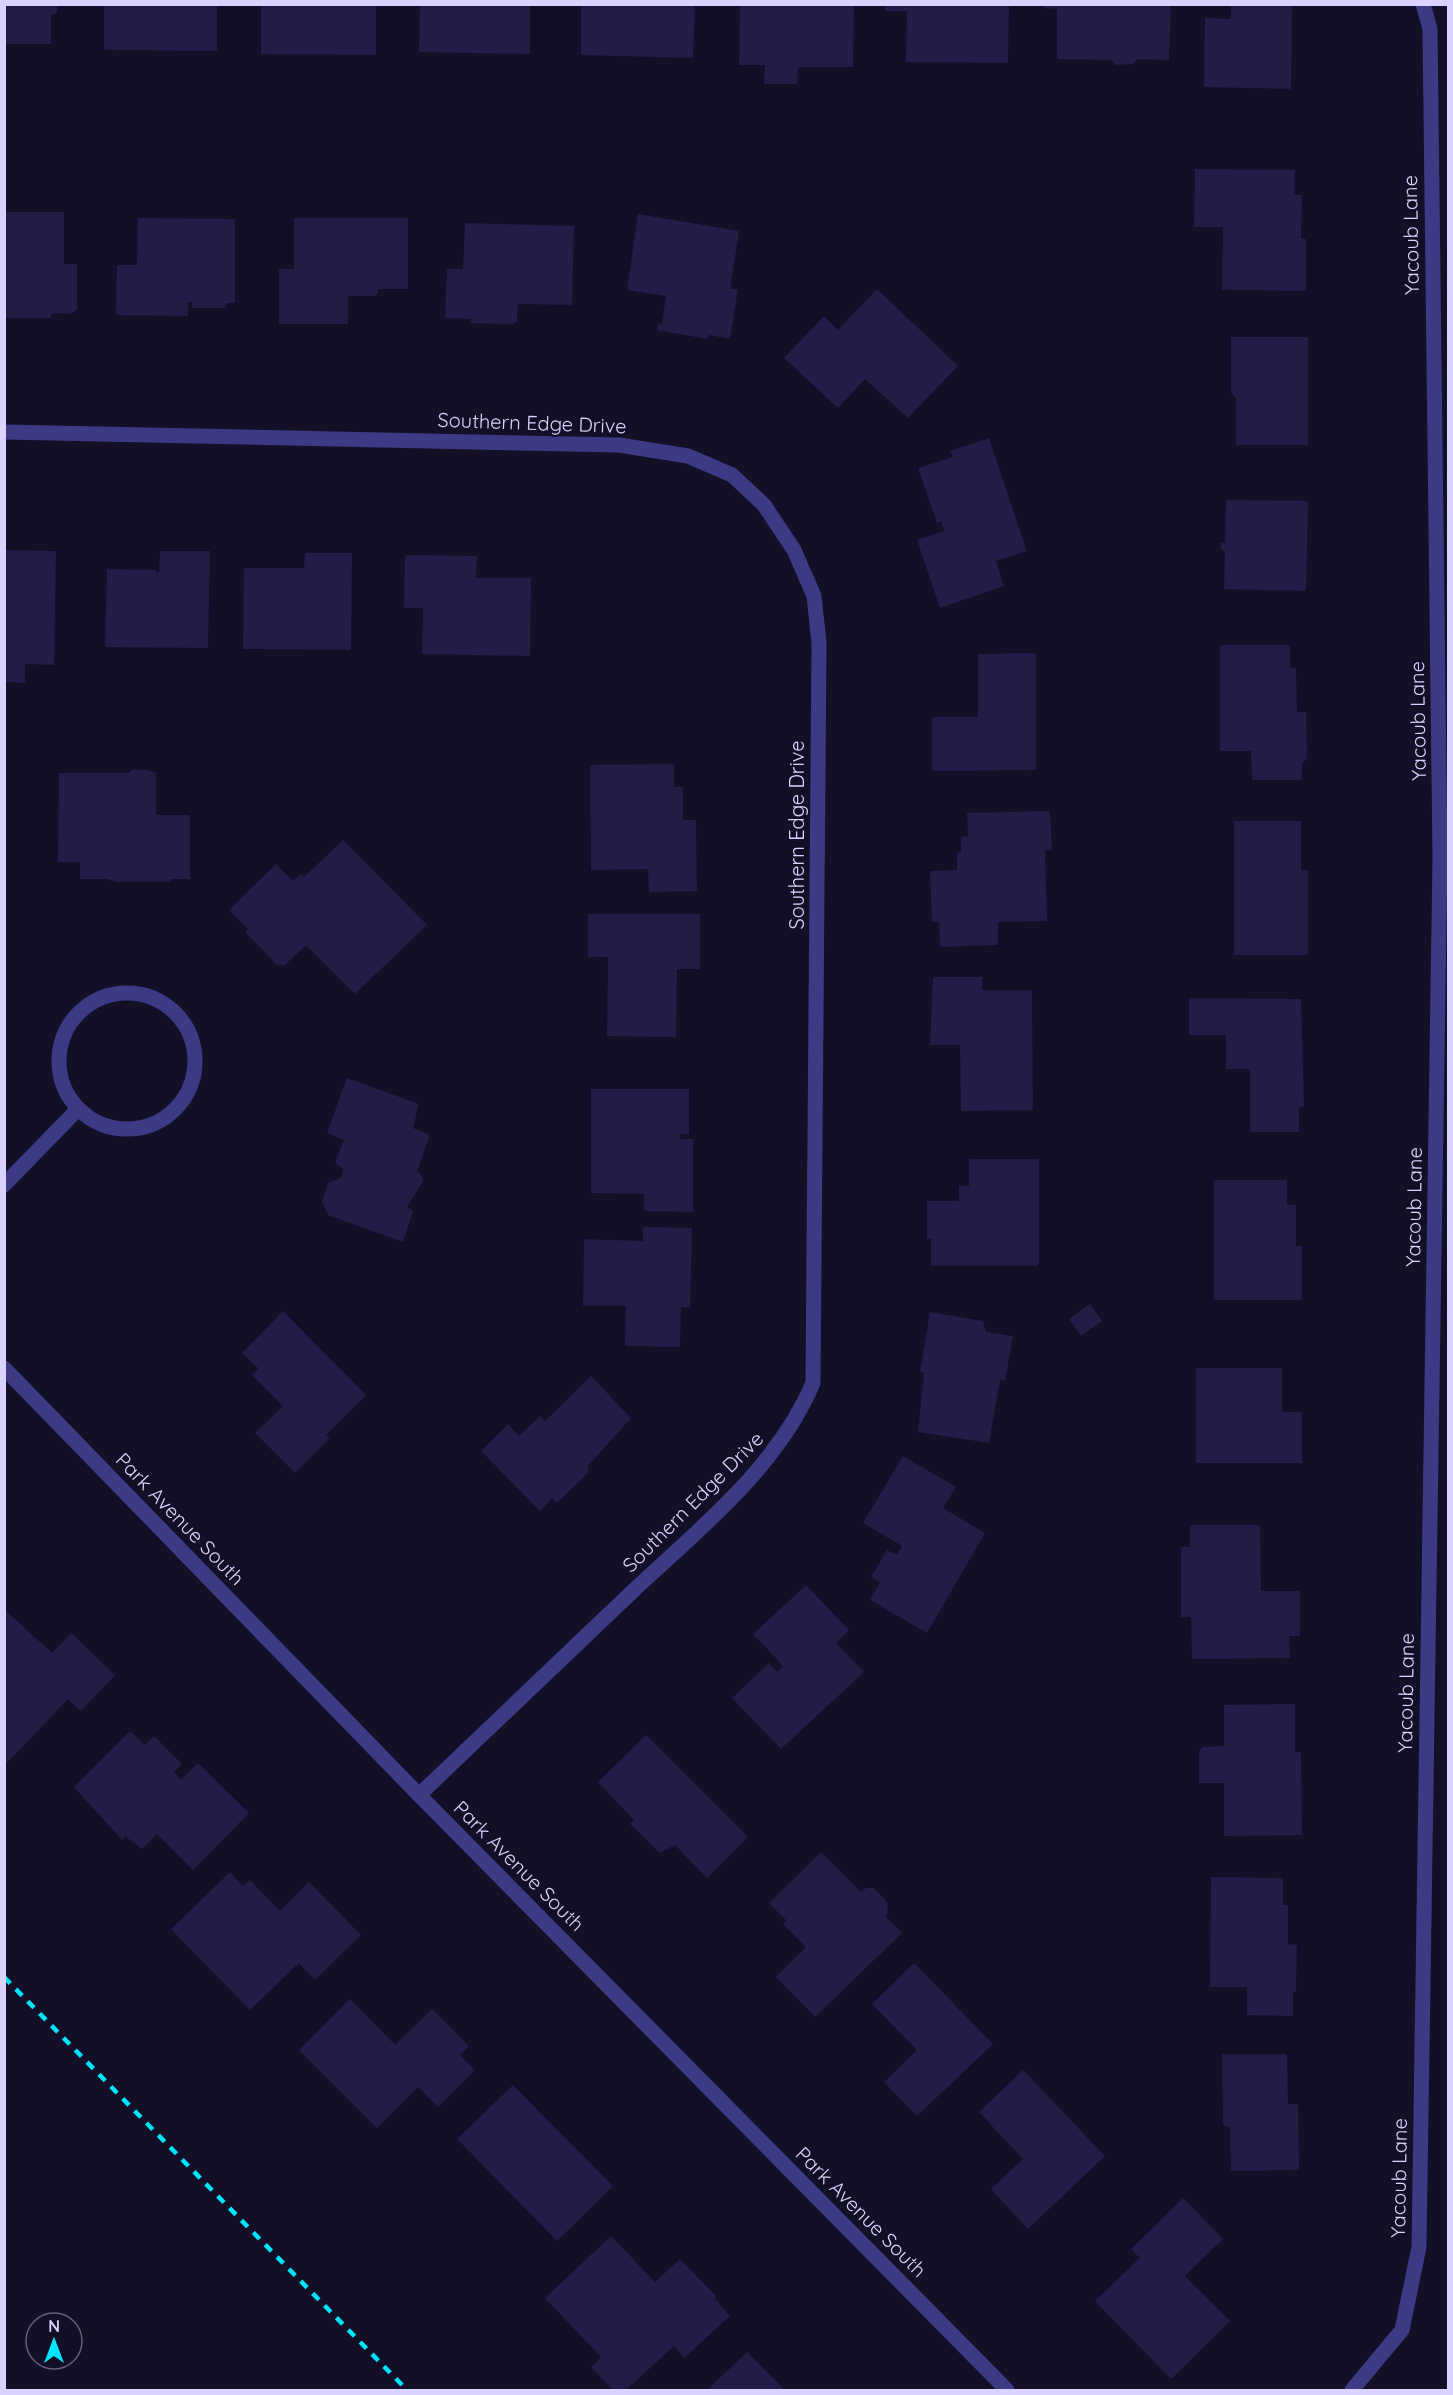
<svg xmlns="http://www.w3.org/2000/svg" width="1453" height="2395" font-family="Quicksand,sans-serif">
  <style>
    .building { fill: #241b47 }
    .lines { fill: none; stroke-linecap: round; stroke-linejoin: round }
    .minor { stroke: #3d3a85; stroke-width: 15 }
    .rail { stroke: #00e5ff; stroke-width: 4.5; stroke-dasharray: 9 8; stroke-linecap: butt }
    .labels { text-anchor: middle; stroke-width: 4.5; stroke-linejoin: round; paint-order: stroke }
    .street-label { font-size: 20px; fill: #d9d4ff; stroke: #130f26 }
  </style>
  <rect width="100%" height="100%" fill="#130f26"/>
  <!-- building -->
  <g class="building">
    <path d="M4,4H57V13L51,15V44H4Z"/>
    <path d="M104,4H217V51L104,50Z"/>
    <path d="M261,4H376V55L261,54Z"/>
    <path d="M420,4H530V54L419,52Z"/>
    <path d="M581,4H695L693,58L581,55Z"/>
    <path d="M740,4H854L853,67H798L797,84H764L765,65H739Z"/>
    <path d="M885,4L1009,5L1008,63L906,62L907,11H885Z"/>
    <path d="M1044,4H1171L1169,60L1138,59L1133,64L1115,65L1112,60L1057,59V9L1044,8Z"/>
    <path d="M1292,4L1291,89L1204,87L1205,18L1231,19V5Z"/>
    <path d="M1195,169L1295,170L1294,195H1302L1301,239H1306V291L1222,290L1223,227H1194Z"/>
    <path d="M4,212H64V264H77V310L71,314L53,313L50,318H5Z"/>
    <path d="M638,214L739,231L730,289H738L730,339L709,335L707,339L657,330L658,325L662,324L666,296L627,290Z"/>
    <path d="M138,218L235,219V303H227L225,308H192V302H188V316L116,315L117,265H137Z"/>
    <path d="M294,218H408V289H379L376,296H348V324H279V269H294Z"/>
    <path d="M465,223L574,226L572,305L518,304L517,321L514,324L471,323V319L445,318L447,269H463Z"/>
    <path d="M877,289L958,366L908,418L865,379L838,408L784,358L824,316L838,330Z"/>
    <path d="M1231,337H1308V445H1236V398L1231,393Z"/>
    <path d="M989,438L1027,551L996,561L1004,586L940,608L917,540L944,531L941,521L937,523L918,468L953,457L950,451Z"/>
    <path d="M1226,500L1308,501L1306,591L1224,589L1225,551L1221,549V543H1225Z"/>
    <path d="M4,550L56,551L54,665L25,664V683L4,682Z"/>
    <path d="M160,551H210L208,648L105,647L107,569L156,570V573H159Z"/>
    <path d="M305,553H352L351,650L243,649L244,568H304Z"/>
    <path d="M405,555L477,556L476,578H531L530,656L422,654L423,608H404Z"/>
    <path d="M1220,645H1290V668H1296L1297,712H1306L1307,758L1302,763V780H1252L1251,751H1220Z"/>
    <path d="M1036,653V770L932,771V717H978V654Z"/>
    <path d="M674,764V787H683V820H696L697,891L649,892L648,869L591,870L590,765Z"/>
    <path d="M132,770H148L156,773V815H190V879H171V882H116L107,879H80V862H58L59,773H129Z"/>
    <path d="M1050,811L1052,850H1045L1047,921L998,922V945L940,947L939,922H932L930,871L957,870V853L961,852V837L968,836L967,813Z"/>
    <path d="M1234,821H1301V870H1308V955H1234Z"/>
    <path d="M343,840L427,925L355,994L306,945L285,965H277L245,932L248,929L229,910L276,864L293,881L301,874L304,877Z"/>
    <path d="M588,914H700V969H677L676,1037L607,1036L608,957H588Z"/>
    <path d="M933,977H982V990H1032L1033,1110L961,1111L960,1045H930Z"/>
    <path d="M1189,998L1301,999L1304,1106L1299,1108V1132H1250V1069H1226V1035H1189Z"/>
    <path d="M347,1078L419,1104L413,1128L430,1135L417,1171L421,1174L423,1181L407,1207L413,1211L403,1242L328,1215L322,1202L328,1183L341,1178L343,1169L335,1163L344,1140L327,1133Z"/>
    <path d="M591,1089H689V1134H680V1139H693V1212L644,1211V1194L591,1193Z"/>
    <path d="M969,1159H1039V1262L1037,1266H931V1239H927V1201H959V1186H969Z"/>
    <path d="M1214,1180H1287V1205H1296V1246H1302V1300H1214Z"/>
    <path d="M643,1227L692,1228L690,1308L681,1307L680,1347L625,1346L626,1306H583L584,1239L643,1241Z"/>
    <path d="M1090,1304L1102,1321L1081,1336L1069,1319Z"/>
    <path d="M283,1311L366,1395L326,1435L330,1438L295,1473L255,1433L283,1406L252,1375L258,1368L242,1353Z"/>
    <path d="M930,1312L983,1321L986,1332L1013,1336L1005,1381L1000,1380L989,1443L918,1432L924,1373L920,1372Z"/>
    <path d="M1196,1368H1282V1412H1302V1463H1196Z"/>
    <path d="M591,1376L631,1418L588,1466V1473L557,1503L552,1498L540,1511L481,1451L508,1424L519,1436L540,1416L545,1421Z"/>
    <path d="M903,1456L956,1487L943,1508L985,1533L927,1633L870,1600L880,1582L871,1577L887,1550L897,1555L902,1546L863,1523Z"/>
    <path d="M1190,1525H1260L1261,1591H1300V1636H1289L1290,1658L1192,1659L1191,1617H1181V1547H1190Z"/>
    <path d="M806,1585L849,1630L836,1643L864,1672L781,1749L732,1698L769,1663L777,1672L783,1666L753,1634Z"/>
    <path d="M4,1609L52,1653L71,1633L115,1675L81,1711L68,1699L6,1764Z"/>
    <path d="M1295,1704V1752H1301L1302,1835L1224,1836V1783H1199V1751L1203,1747L1224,1746V1705Z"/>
    <path d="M130,1731L145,1745L154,1736L182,1764L174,1772L181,1780L198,1763L249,1813L193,1870L157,1834L142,1849L125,1836L122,1840L74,1787Z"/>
    <path d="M646,1735L748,1837L707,1878L675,1845L660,1853L630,1824L634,1820L598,1782Z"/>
    <path d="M821,1852L861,1892L866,1888H874L887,1902L888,1912L885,1916L902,1933L815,2017L776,1977L806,1947L783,1924L787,1921L769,1903Z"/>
    <path d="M230,1872L243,1886L250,1880L280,1911L309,1882L361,1935L315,1980L299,1963L250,2010L171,1929Z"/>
    <path d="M1211,1877L1283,1878V1905H1288V1944L1297,1945L1296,1992H1293V2016L1247,2015V1987H1210Z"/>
    <path d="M914,1963L993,2044L917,2116L884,2082L917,2050L872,2004Z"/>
    <path d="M350,1999L395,2045L432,2009L469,2046L460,2055L475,2070L438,2107L418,2087L377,2128L299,2050Z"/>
    <path d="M1222,2054H1287L1288,2104H1298L1299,2170L1231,2171L1230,2127L1223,2125Z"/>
    <path d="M1023,2070L1105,2156L1028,2229L991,2189L1023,2159L979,2112Z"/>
    <path d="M513,2085L613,2186L557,2241L457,2139Z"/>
    <path d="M1183,2198L1223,2239L1185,2276L1230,2321L1171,2379L1095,2301L1140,2258L1131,2249Z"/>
    <path d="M611,2236L655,2282L680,2259L716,2296L715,2299L730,2316L684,2358L674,2346L626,2390H613L591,2367L601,2357L545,2298Z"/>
    <path d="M747,2352L785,2390H707Z"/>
  </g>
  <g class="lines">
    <!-- minor -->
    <g class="minor">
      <path d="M4,432L619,445L688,456L732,475L764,505L794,550L814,596L819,643L813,1383C777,1468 699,1529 633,1591C562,1659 491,1727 419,1795"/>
      <circle cx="127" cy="1061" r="68"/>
      <path d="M4,1185L78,1109"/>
      <path d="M4,1368L419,1795L1007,2390"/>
      <path d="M1352,2390L1402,2330L1419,2247L1440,858L1430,29L1423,4"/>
    </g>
    <!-- rail -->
    <path class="rail" d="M4,1977L407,2390"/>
  </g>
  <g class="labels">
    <!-- street labels -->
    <g class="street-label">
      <text transform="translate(1411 235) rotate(-91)" y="7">Yacoub Lane</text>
      <text transform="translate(532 423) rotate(2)" y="7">Southern Edge Drive</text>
      <text transform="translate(1418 721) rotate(-91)" y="7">Yacoub Lane</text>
      <text transform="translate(797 835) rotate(-90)" y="7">Southern Edge Drive</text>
      <text transform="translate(1414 1207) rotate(-89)" y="7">Yacoub Lane</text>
      <text transform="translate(693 1502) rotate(-45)" y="7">Southern Edge Drive</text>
      <text transform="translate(180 1519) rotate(46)" y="7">Park Avenue South</text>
      <text transform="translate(1406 1693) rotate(-89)" y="7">Yacoub Lane</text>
      <text transform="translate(519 1866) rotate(45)" y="7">Park Avenue South</text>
      <text transform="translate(1399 2178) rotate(-89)" y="7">Yacoub Lane</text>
      <text transform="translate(861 2212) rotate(45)" y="7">Park Avenue South</text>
    </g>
  </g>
  <!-- border -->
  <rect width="1453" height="2395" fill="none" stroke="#d9d4ff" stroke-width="12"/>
  <!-- north arrow -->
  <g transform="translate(54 2341)"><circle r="28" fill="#130f26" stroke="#625e7d" stroke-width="1.5"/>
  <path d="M0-4.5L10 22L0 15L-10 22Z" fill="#00e5ff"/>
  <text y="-9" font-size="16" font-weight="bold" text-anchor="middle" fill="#d9d4ff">N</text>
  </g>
</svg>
